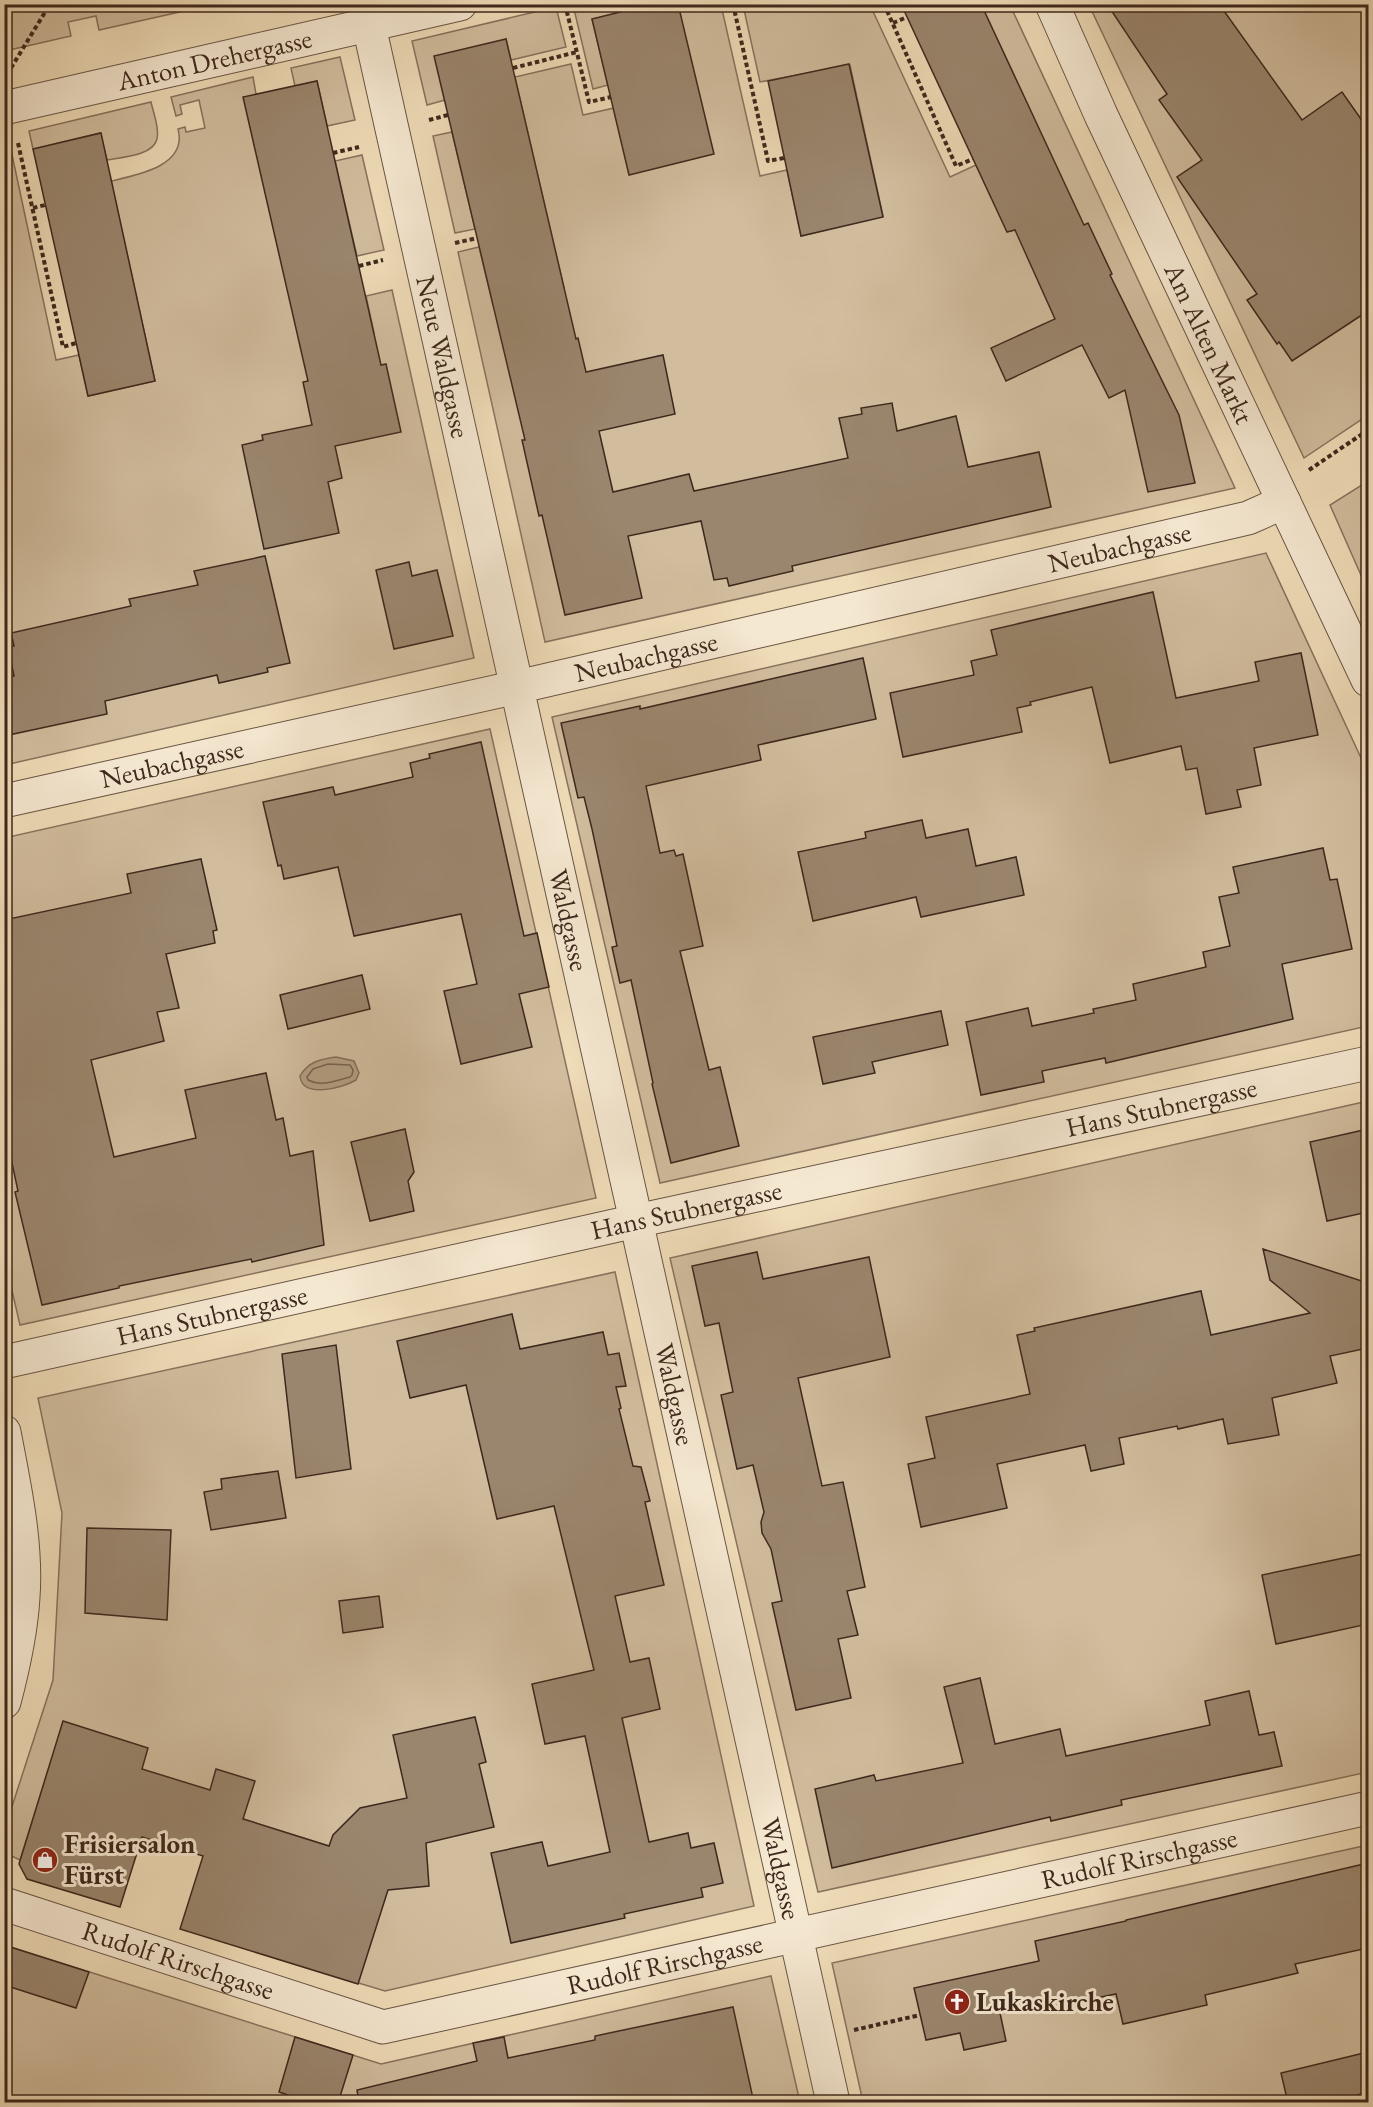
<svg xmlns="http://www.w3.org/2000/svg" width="1373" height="2107" font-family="'EB Garamond',serif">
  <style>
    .green { fill: #d1bd9e; stroke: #88725e; stroke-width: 1.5 }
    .water { fill: #b39f83; stroke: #846f5a; stroke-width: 1.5 }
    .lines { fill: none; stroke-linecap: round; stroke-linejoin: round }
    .shore { stroke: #786450; stroke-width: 1.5 }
    .building { fill: #9a866e; stroke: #3e281d; stroke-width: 1.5 }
    .minor-casing { stroke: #6a5544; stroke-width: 35 }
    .path { stroke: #3e281d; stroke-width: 4; stroke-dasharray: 4.5 3; stroke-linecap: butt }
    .minor { stroke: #f5e8d1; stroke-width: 33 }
    .labels { text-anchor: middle; stroke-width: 6; stroke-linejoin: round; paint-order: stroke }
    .street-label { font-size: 27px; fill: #3e281d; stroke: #f5e8d1 }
    .poi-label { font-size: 27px; font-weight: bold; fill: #3e281d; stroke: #f5e8d1; text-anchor: start }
  </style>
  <rect width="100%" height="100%" fill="#efdcb8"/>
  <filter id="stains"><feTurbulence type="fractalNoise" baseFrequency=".00333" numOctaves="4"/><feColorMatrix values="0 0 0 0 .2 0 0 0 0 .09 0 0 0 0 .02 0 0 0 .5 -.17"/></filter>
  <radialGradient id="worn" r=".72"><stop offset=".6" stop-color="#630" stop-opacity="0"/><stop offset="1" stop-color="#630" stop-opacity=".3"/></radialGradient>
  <!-- green -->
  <g class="green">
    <path d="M4,5L5,4L211,5L99,30L96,16L68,22L71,36L5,51Z"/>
    <path d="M573,5H652L592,19L608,85L593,89Z"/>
    <path d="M678,5H721L760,176L787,170L801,236L883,216L850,65L760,82L743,5H870L950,177L976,165L981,5H1010L1235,488L545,642L458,252L479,247L493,305L564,288L515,77L571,64L583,115L614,108L629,174L713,154Z"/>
    <path d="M1089,5H1368V415L1304,458Z"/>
    <path d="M556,7L566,47L511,60L506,39L445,100L427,105L412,41Z"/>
    <path d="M340,57L355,120L327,126L317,81L295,86L291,68Z"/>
    <path d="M253,77L301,350L374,333L366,296L392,290L474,658L5,765L4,137L8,136L56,360L79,355L88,396L155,381L111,181C137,175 188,166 178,129L185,127L186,132L205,128L199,100L180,105L182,114L176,116L171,97Z"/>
    <path d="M151,102C153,112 160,128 157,139C153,156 121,157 107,160L100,133L33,149L29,131Z"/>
    <path d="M452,132L475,229L455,233L433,136Z"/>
    <path d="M362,155L384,250L357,256L335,161Z"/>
    <path d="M1368,481V591L1330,505Z"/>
    <path d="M1266,553L1368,773V1026L660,1183L552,717Z"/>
    <path d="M490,729L596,1198L20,1325L4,1256V838Z"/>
    <path d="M1368,1101V1772L818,1892L670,1258Z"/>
    <path d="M615,1272L754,1906L385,1991L292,1963L329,1846L52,1758L20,1860L5,1853V1828L53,1680L62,1513L38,1398Z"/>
    <path d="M1368,1845V2102H863L832,1963Z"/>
    <path d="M4,1945L381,2064L771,1976L800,2102H5Z"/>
  </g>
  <!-- water -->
  <path class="water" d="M336,1057L354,1061L359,1073L356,1080C343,1088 302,1099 300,1076C308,1062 320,1059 336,1057Z"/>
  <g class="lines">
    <!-- shore -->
    <path class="shore" d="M328,1064L350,1065L353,1070L352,1075L350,1077C335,1081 322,1087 308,1080L307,1077L313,1069Z"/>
  </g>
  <!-- building -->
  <g class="building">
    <path d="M652,4H678L714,154L629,175L592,19Z"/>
    <path d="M901,4H981L1084,225L1088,223L1112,274L1110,275L1179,415L1195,483L1148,492L1125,390L1109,398L1082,345L1006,381L991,348L1055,319L1015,230L1007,232Z"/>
    <path d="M1107,4H1219L1302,120L1342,92L1368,129V311L1292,361L1279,342L1277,344L1247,300L1257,294L1177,177L1202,160L1159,100L1167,94Z"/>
    <path d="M506,39L576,339L578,338L586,372L663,355L675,414L599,431L613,492L689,474L694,491L848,458L839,418L862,414L861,408L892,403L897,431L956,416L968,467L1039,452L1051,507L792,566L793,571L729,586L727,578L714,580L701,521L628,536L642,598L565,615L542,515L539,516L522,440H525L434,56Z"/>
    <path d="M849,64L883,217L801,236L768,81Z"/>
    <path d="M317,81L381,365L386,364L401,432L335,446L342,478L328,482L339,533L264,549L242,445L263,440L262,435L312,425L303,382L308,381L243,97Z"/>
    <path d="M101,133L155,381L88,396L33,149Z"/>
    <path d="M265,556L290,663L267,668L268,672L219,683L217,675L105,701L107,714L4,736V678L14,676L8,647L14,646L11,633L131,606L129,599L198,585L194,571Z"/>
    <path d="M409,562L412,576L437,570L453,636L394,649L376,570Z"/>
    <path d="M1153,592L1176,698L1259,681L1255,662L1301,653L1318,735L1254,748L1261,785L1237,790L1241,807L1206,814L1197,768L1186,770L1181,746L1110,763L1092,687L1030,702L1031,705L1017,708L1022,732L903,757L890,693L974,675L971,661L997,655L991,630Z"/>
    <path d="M863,658L876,719L758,745L761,760L646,786L660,853L674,850L676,856L683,854L703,946L680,951L709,1070L720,1067L739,1146L671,1163L652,1084L653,1083L631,980L620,983L612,947L617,946L592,829L584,797L578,798L561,723L640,706V709Z"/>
    <path d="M481,742L524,936L537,933L549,987L519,994L532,1047L461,1064L444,991L477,984L461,914L354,936L338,867L284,879L281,865L278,866L263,802L333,787L335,795L413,777L410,763L430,758L429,754Z"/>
    <path d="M922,820L926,838L968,829L976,866L1016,857L1024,895L921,917L916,897L813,921L798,852L866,838L865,832Z"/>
    <path d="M1323,848L1330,880L1337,879L1352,949L1282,964L1293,1019L1106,1063L1105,1058L1042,1071L1044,1082L981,1095L966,1022L1028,1008L1032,1026L1094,1013L1093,1009L1136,1000L1133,984L1206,967L1203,952L1230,946L1219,897L1239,893L1233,867Z"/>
    <path d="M201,859L217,930L213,931L215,943L166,954L179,1008L157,1012L164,1041L91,1060L114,1157L196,1138L185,1090L266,1073L276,1120L283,1118L290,1156L313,1151L324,1245L252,1262L251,1259L119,1286V1288L42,1305L15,1192L18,1191L4,1126V920L131,893L127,874Z"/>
    <path d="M362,975L370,1009L288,1029L280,995Z"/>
    <path d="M941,1011L948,1045L872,1062L875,1073L823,1084L813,1037Z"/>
    <path d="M405,1129L414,1172L408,1181L414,1211L370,1221L351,1142Z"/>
    <path d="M1368,1129V1212L1327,1221L1310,1142Z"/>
    <path d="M1263,1249L1368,1283V1348L1330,1356L1337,1383L1272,1398L1279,1435L1228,1444L1223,1419L1178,1429L1177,1426L1119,1438L1124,1464L1091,1471L1085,1445L997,1464L1007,1508L921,1527L908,1464L935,1458L926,1417L1030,1394L1017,1335L1035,1331L1034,1328L1201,1291L1211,1335L1310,1313L1270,1280Z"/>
    <path d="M757,1252L763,1279L869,1257L890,1357L798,1378L822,1486L843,1482L865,1587L847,1591L858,1635L838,1639L851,1698L796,1710L772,1603L782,1601L771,1549L762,1533L761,1522L764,1512L753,1465L737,1469L721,1395L733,1392L719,1323L705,1326L692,1266Z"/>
    <path d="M512,1314L520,1349L603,1332L608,1355L619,1353L626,1386L616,1387L621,1408L619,1409L633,1466L641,1467L650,1501L645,1502L664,1585L615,1596L630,1662L649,1658L660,1709L622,1718L649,1842L688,1833L691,1848L714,1843L723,1883L701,1888L703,1897L624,1914L625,1918L511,1943L491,1853L542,1842L548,1866L610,1852L585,1736L545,1744L532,1684L594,1670L554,1506L497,1519L466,1385L410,1398L397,1341Z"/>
    <path d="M336,1345L351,1469L296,1478L282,1354Z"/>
    <path d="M278,1471L286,1518L211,1530L204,1492L222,1489L221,1479Z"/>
    <path d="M87,1528L171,1530L167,1620L85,1613Z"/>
    <path d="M1368,1553V1624L1276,1644L1262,1575Z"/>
    <path d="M379,1596L383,1627L343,1633L339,1601Z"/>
    <path d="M980,1678L995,1744L1060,1729L1066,1756L1210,1725L1205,1701L1249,1691L1259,1735L1274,1732L1282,1766L1121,1800L1122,1805L1051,1821L1050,1817L832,1868L815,1789L874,1775L876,1781L963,1763L944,1687Z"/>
    <path d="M475,1717L486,1762L479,1764L494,1827L426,1843L429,1886L388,1890L358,1984L180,1929L203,1856L142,1837L120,1907L27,1879L19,1864L63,1721L148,1748L142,1769L210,1790L216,1769L255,1781L243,1819L329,1846L333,1835L360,1808L407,1798L393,1735Z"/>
    <path d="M1368,1863V1948L1295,1964L1298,1973L1205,1995L1207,2005L1123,2024L1116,1994L1063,2005L1062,2000L1000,2013L1006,2041L964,2050L960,2033L926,2040L914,1988L1039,1961L1035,1941L1126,1921V1920Z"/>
    <path d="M4,1945L89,1972L76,2008L4,1985Z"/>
    <path d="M733,2007L754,2103H359L357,2090L477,2061L473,2043L504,2037L508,2058L595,2040V2036Z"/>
    <path d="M295,2037L353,2055L338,2103H312L279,2092Z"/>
    <path d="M1368,2052V2092L1329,2103H1288L1281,2073Z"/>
  </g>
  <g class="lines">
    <!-- minor casing -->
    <g class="minor-casing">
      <g id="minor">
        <path id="s1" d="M1052,4L1101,115L1368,680"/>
        <path id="s2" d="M369,26L833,2102"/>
        <path id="s3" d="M4,108L460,4"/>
        <path id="s4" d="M4,801L517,687L1248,518L1284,502"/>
        <path id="s5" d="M4,1362L636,1221L1368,1063"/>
        <path d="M4,1432C14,1485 27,1543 23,1597C21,1632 13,1668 4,1702"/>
        <path id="s6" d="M4,1904L383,2027L1368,1808"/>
      </g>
    </g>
    <!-- path -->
    <g class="path">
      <path d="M565,4L589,102L611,97"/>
      <path d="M733,4L768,161L784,158"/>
      <path d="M884,4L956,166L973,159"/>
      <path d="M893,23L907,17"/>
      <path d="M11,68L50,4"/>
      <path d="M513,68L577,52"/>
      <path d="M429,120L448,115"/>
      <path d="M18,143L63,347L76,343"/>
      <path d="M333,153L359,147"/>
      <path d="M33,208L45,205"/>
      <path d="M455,243L477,238"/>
      <path d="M359,266L383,260"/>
      <path d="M1309,470L1368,430"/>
      <path d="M854,2030L920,2015"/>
    </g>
    <!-- minor -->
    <use href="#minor" class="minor"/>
  </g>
  <!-- icons -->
  <defs>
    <g id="shop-disc" transform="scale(1.35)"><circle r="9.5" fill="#8f2418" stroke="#f5e8d1"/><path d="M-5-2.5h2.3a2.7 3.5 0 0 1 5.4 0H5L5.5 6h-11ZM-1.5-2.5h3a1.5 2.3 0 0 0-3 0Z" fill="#fff"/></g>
    <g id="church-disc" transform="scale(1.35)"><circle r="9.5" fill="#8f2418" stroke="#f5e8d1"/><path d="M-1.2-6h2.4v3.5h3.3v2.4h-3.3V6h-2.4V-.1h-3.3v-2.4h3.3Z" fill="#fff"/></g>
  </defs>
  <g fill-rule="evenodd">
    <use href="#shop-disc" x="45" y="1860"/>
    <use href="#church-disc" x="957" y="2002"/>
  </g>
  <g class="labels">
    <!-- street labels -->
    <g class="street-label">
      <text dy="9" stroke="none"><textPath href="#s3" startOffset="216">Anton Drehergasse</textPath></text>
      <text dy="9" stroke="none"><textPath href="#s1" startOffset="374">Am Alten Markt</textPath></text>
      <text dy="9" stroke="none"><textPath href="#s2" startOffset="339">Neue Waldgasse</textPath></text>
      <text dy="9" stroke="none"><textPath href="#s4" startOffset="1144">Neubachgasse</textPath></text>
      <text dy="9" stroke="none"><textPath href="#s4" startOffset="658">Neubachgasse</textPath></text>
      <text dy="9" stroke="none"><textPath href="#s4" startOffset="172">Neubachgasse</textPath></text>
      <text dy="9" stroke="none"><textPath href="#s2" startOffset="916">Waldgasse</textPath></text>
      <text dy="9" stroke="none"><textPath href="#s5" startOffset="1185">Hans Stubnergasse</textPath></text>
      <text dy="9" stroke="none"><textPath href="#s5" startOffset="699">Hans Stubnergasse</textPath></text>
      <text dy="9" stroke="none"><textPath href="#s5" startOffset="213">Hans Stubnergasse</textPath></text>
      <text dy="9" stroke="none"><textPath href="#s2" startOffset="1402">Waldgasse</textPath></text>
      <text dy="9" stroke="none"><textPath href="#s6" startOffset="1173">Rudolf Rirschgasse</textPath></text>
      <text dy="9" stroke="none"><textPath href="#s2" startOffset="1888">Waldgasse</textPath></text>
      <text dy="9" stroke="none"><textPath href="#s6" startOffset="183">Rudolf Rirschgasse</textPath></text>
      <text dy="9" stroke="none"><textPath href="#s6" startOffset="687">Rudolf Rirschgasse</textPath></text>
    </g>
    <!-- poi labels -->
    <g class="poi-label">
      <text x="64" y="1853">Frisiersalon<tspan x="64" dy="31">Fürst</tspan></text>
      <text x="976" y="2011">Lukaskirche</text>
    </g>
  </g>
  <!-- margin -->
  <rect width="1373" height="2107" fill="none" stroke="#efdcb8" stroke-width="24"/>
  <rect x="6" y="6" width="1361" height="2095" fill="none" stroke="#3e281d" stroke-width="3"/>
  <rect x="12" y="12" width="1349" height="2083" fill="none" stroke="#3e281d" stroke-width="1.5"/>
  <rect width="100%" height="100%" filter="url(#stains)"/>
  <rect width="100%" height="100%" fill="url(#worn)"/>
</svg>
